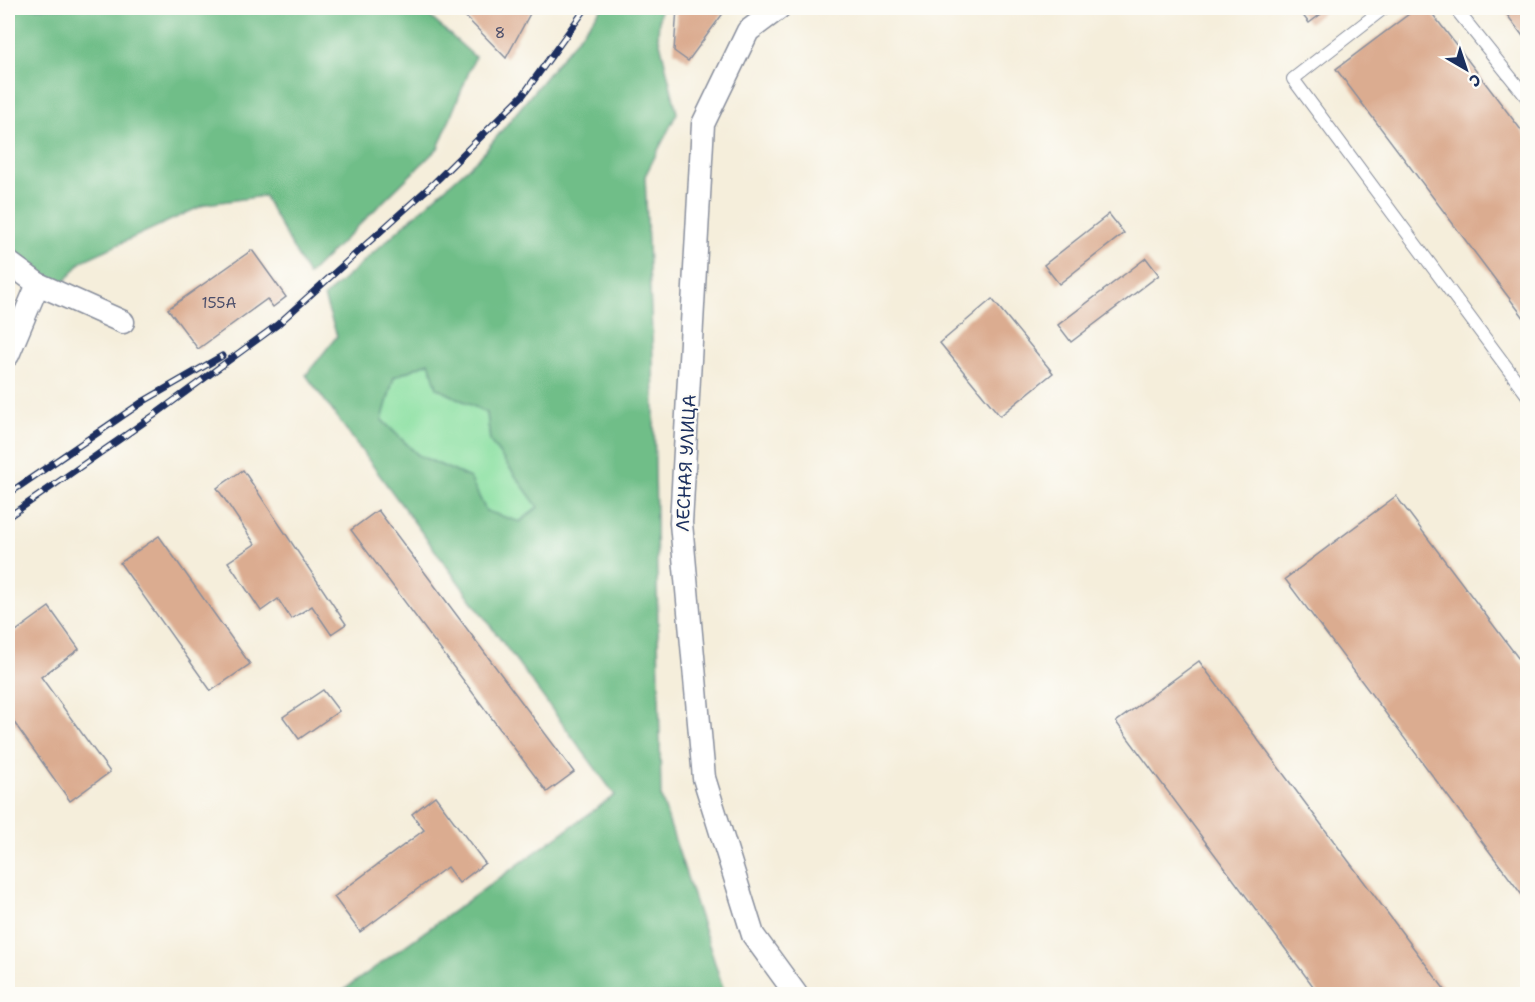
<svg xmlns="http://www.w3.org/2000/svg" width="1535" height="1002" font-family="'Shantell Sans',sans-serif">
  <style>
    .green { fill: #8be0a2; stroke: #538880; stroke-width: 1.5 }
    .forest { fill: #70be88; stroke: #467673; stroke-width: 1.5; fill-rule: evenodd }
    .building { fill: #dbac90 }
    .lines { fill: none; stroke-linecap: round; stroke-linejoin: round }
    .service-casing { stroke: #888e9c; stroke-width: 14 }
    .minor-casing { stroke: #888e9c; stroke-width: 25 }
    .service { stroke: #fff; stroke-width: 12 }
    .minor { stroke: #fff; stroke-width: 22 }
    .rail-casing { stroke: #1b2f5e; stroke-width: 7 }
    .rail { stroke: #fdfcf7; stroke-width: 4.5; stroke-dasharray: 14; stroke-linecap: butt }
    .labels { text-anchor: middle; stroke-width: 4.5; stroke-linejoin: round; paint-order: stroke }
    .number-label { font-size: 15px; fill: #4b4e6a }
    .street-label { font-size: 18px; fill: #1b2f5e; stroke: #fdfcf7 }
  </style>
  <rect width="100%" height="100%" fill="#fdfcf7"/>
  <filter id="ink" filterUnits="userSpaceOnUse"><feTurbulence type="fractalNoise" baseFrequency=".0167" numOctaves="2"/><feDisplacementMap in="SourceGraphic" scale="12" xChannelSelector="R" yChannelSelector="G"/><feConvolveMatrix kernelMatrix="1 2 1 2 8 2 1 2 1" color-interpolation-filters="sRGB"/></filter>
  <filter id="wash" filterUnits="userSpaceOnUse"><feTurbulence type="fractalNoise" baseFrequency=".008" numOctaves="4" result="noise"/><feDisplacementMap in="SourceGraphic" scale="24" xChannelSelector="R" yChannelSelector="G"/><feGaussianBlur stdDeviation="1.35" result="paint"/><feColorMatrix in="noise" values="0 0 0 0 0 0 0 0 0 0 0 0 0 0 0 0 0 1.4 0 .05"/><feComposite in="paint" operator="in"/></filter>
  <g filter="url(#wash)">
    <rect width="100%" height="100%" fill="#f5eedb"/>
    <!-- green -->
    <path class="green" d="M430,362L437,388L487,413L490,441L539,507L519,522L486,511L470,478L418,455L382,420L394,377Z"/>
    <!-- forest -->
    <g class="forest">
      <path d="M8,8H420L475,57L438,148L308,275L264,196L206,204L82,261L61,286L25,265L8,242Z"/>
      <path d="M602,8H660L658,34L677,113L645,176L653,358L661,797L725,994H338L615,795L306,375L337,336L324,297L481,156ZM429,362L437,388L487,413L490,441L538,507L520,522L486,511L470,478L418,455L382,420L394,377Z"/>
    </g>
    <g id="blocks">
      <!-- building -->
      <g class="building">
        <path d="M457,8H533L506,58Z"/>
        <path d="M677,8H727L688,61L674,51Z"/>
        <path d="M1297,8H1329L1309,23Z"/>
        <path d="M1417,8H1428L1528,139V323L1336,69Z"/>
        <path d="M1502,8H1528V43Z"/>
        <path d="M1109,214L1124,233L1059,284L1044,265Z"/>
        <path d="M252,250L286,297L273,307L267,299L198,349L168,309Z"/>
        <path d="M1146,258L1159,275L1071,342L1058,325Z"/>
        <path d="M992,299L1053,373L1000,416L940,343Z"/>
        <path d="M243,470L346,624L331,634L312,606L291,619L278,599L261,611L228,562L255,544L217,488Z"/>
        <path d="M1396,496L1528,671V903L1285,579Z"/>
        <path d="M378,510L574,772L547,792L351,530Z"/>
        <path d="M159,536L250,664L211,691L120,563Z"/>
        <path d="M49,607L79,649L41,677L110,772L70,801L8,714V637Z"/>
        <path d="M1199,661L1448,994H1319L1116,722Z"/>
        <path d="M323,690L339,711L299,739L283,717Z"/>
        <path d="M435,796L485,863L459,883L447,867L360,932L334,897L424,830L412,814Z"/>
      </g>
    </g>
  </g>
  <g filter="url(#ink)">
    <use href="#blocks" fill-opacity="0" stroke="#888e9c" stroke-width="1.5"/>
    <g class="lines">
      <!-- service casing -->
      <g class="service-casing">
        <g id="service">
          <path d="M1384,8L1293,79L1528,396"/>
          <path d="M1455,8L1528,99"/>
        </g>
      </g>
      <!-- minor casing -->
      <g class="minor-casing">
        <g id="minor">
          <path d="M779,8L748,31L703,124L681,523L704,778L753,935L796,994"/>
          <path d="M8,262L38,284L123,322"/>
          <path d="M8,355L38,284"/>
        </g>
      </g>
      <!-- service -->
      <use href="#service" class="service"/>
      <!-- minor -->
      <use href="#minor" class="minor"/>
      <!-- rail casing -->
      <g class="rail-casing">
        <g id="rail">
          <path d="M8,494L144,401L222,356"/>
          <path d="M8,517L153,416L277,325L434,183L523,95L586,8"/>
        </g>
      </g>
      <!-- rail -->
      <use href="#rail" class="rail"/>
    </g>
  </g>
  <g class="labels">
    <!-- number labels -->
    <g class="number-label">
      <text x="500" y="38">8</text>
      <text x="219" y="308">155А</text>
    </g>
    <!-- street labels -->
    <g class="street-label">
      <text transform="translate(686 463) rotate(-87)" y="6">ЛЕСНАЯ УЛИЦА</text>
    </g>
  </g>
  <!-- margin -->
  <rect width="1535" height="1002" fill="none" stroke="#fdfcf7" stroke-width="30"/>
  <!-- north arrow -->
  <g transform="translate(1466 69) rotate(141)" stroke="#fdfcf7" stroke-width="4.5" paint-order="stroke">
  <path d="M0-4.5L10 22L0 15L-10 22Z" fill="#1b2f5e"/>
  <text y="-9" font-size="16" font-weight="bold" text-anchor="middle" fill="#1b2f5e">С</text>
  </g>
</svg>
